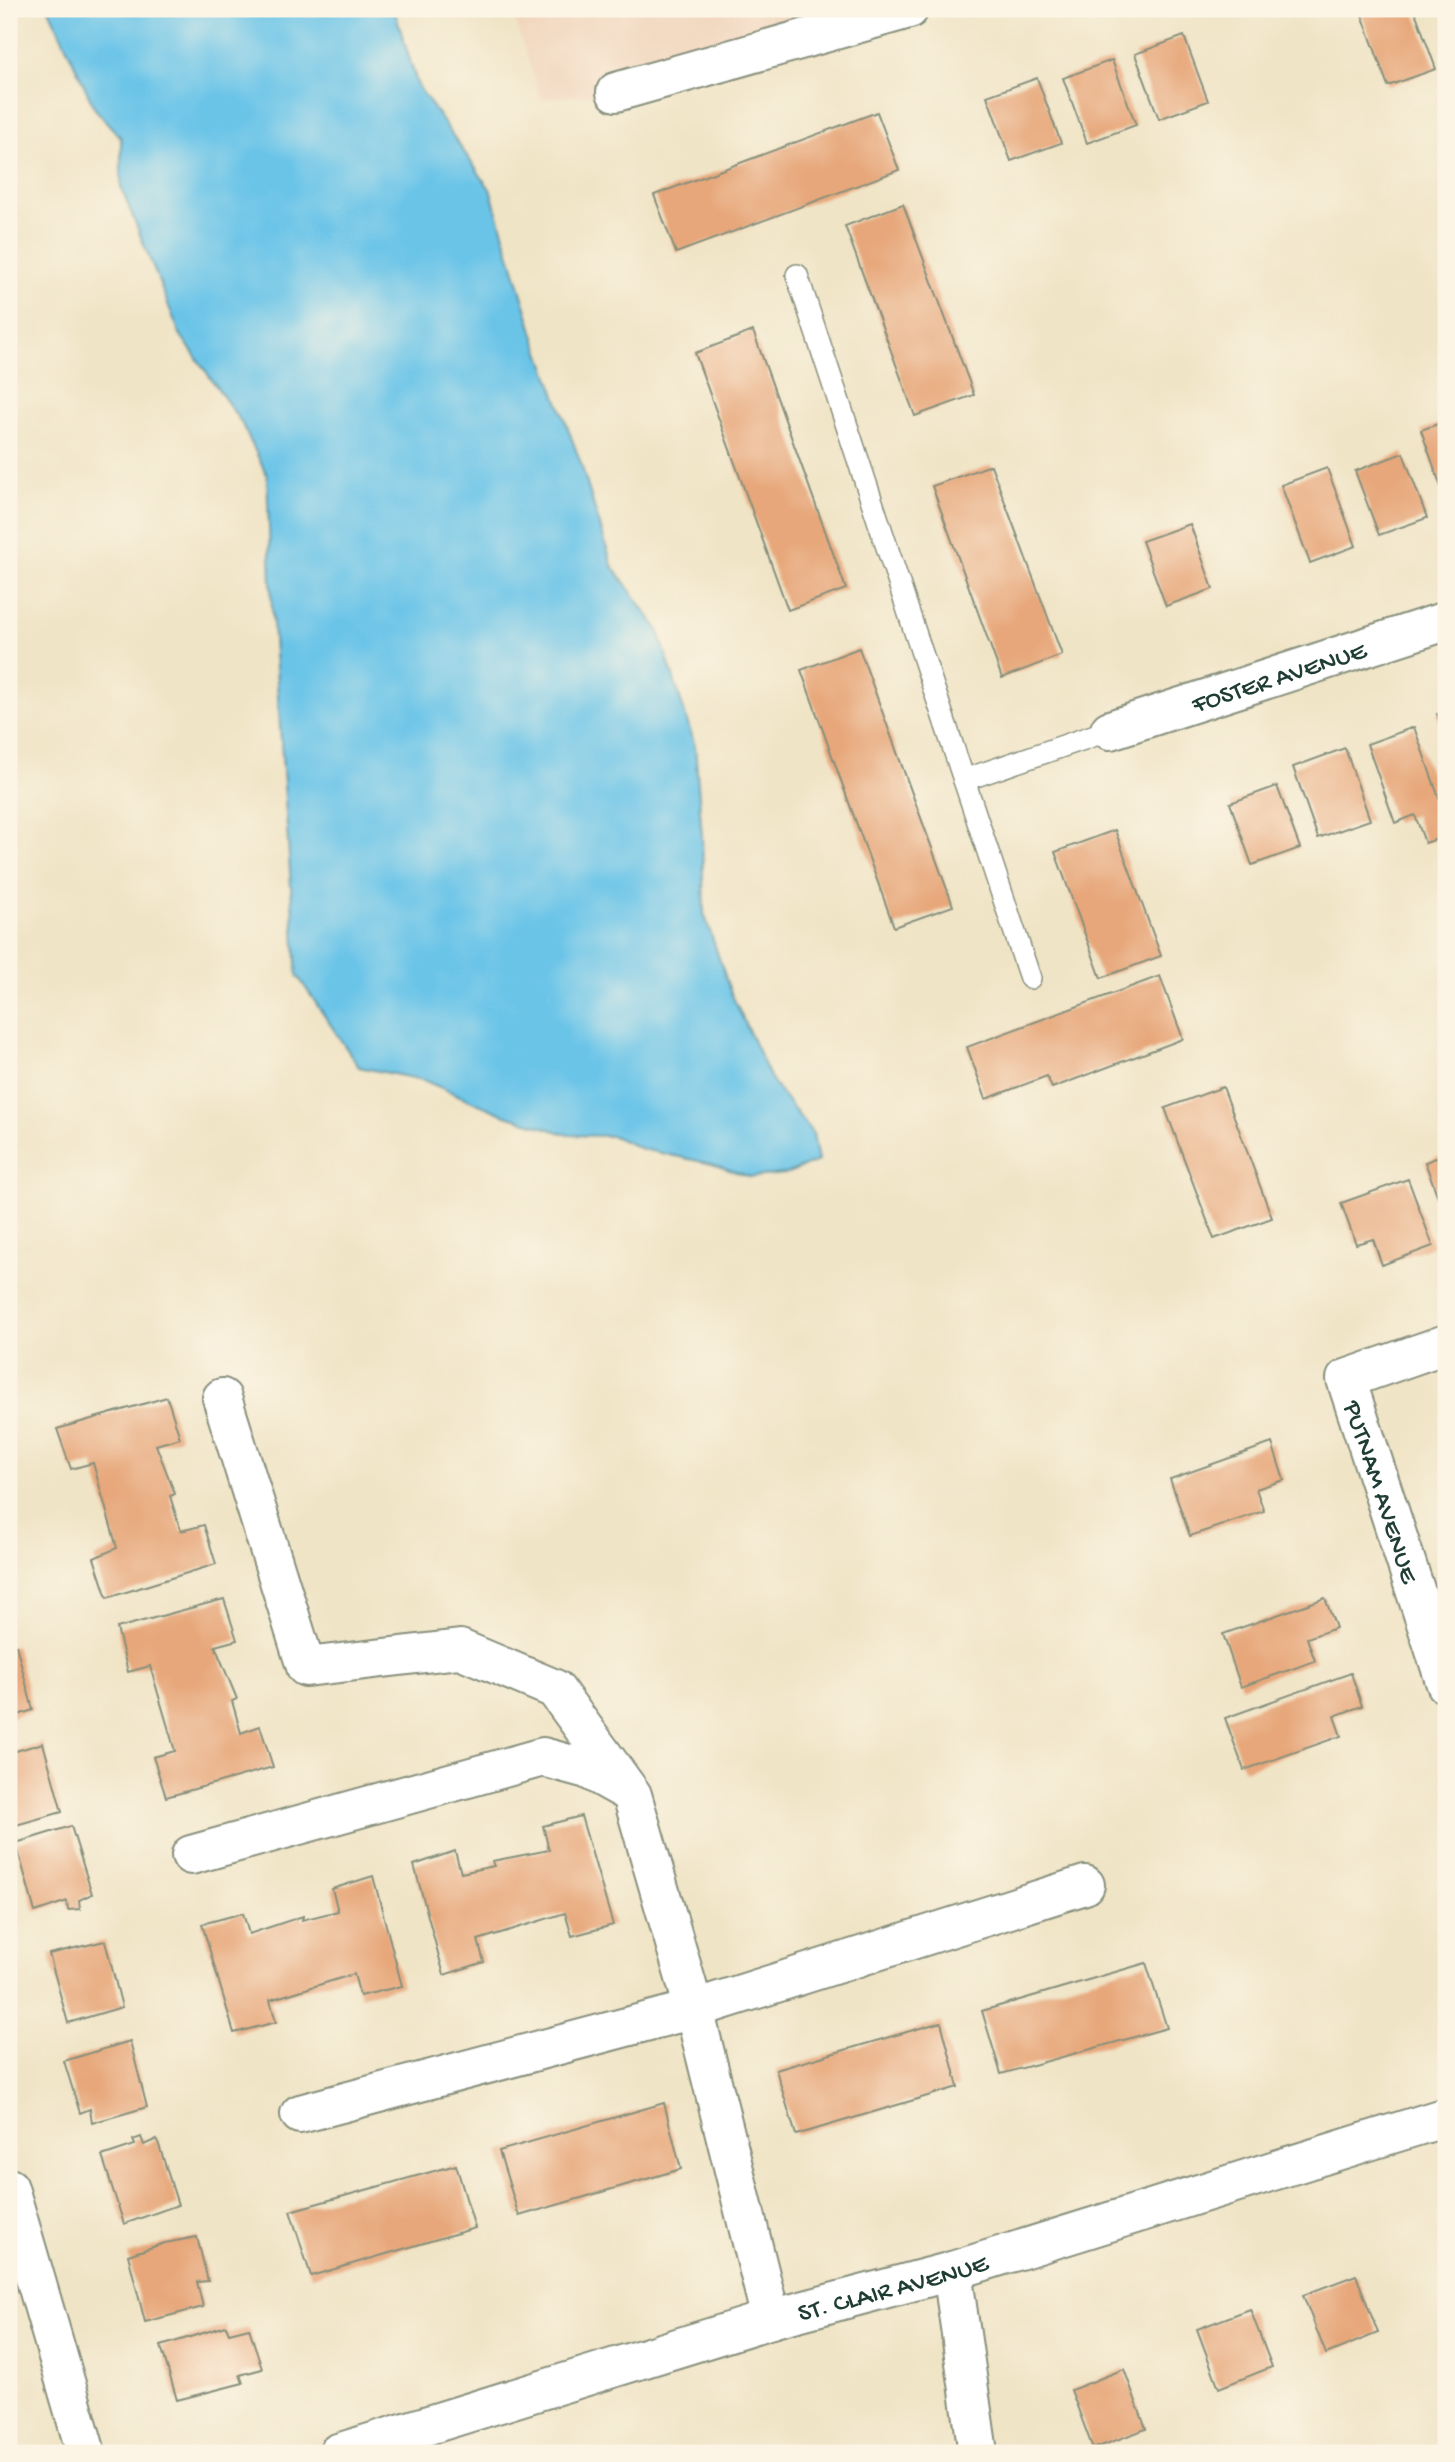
<svg xmlns="http://www.w3.org/2000/svg" width="1455" height="2462" font-family="'Gochi Hand',sans-serif">
  <style>
    .built { fill: #f1d5bd }
    .water { fill: #6ac4e8; stroke: #44808e; stroke-width: 2 }
    .building { fill: #e7a77a }
    .lines { fill: none; stroke-linecap: round; stroke-linejoin: round }
    .service-casing { stroke: #88907d; stroke-width: 24 }
    .minor-casing { stroke: #88907d; stroke-width: 42 }
    .service { stroke: #fff; stroke-width: 21 }
    .minor { stroke: #fff; stroke-width: 38 }
    .labels { text-anchor: middle; stroke-width: 6; stroke-linejoin: round; paint-order: stroke }
    .street-label { font-size: 26px; fill: #1f3d34; stroke: #fcf5e5 }
  </style>
  <rect width="100%" height="100%" fill="#fcf5e5"/>
  <filter id="ink" filterUnits="userSpaceOnUse"><feTurbulence type="fractalNoise" baseFrequency=".0143" numOctaves="2"/><feDisplacementMap in="SourceGraphic" scale="14" xChannelSelector="R" yChannelSelector="G"/><feConvolveMatrix kernelMatrix="1 2 1 2 8 2 1 2 1" color-interpolation-filters="sRGB"/></filter>
  <filter id="wash" filterUnits="userSpaceOnUse"><feTurbulence type="fractalNoise" baseFrequency=".00686" numOctaves="4" result="noise"/><feDisplacementMap in="SourceGraphic" scale="28" xChannelSelector="R" yChannelSelector="G"/><feGaussianBlur stdDeviation="1.57" result="paint"/><feColorMatrix in="noise" values="0 0 0 0 0 0 0 0 0 0 0 0 0 0 0 0 0 1.4 0 .05"/><feComposite in="paint" operator="in"/></filter>
  <g filter="url(#wash)">
    <rect width="100%" height="100%" fill="#f0e4c6"/>
    <!-- built -->
    <path class="built" d="M511,9H909L616,92L541,99Z"/>
    <!-- water -->
    <path class="water" d="M49,9H394L418,86L490,189L536,341L580,461L612,565L658,629L695,746L702,836L704,913L730,991L772,1081L813,1134L818,1161L785,1174L751,1177L712,1164L642,1149L613,1136L568,1135L500,1113L423,1080L359,1067L297,975L272,609L267,475L241,422L180,334L121,187V138L95,109Z"/>
    <g id="blocks">
      <!-- building -->
      <g class="building">
        <path d="M1360,9H1414L1436,69L1388,86Z"/>
        <path d="M1184,36L1208,101L1159,119L1135,54Z"/>
        <path d="M1112,60L1136,125L1087,143L1063,78Z"/>
        <path d="M1037,78L1061,143L1011,161L987,96Z"/>
        <path d="M877,112L899,170L676,253L654,195Z"/>
        <path d="M903,204L974,395L915,416L845,226Z"/>
        <path d="M753,331L846,589L788,610L695,353Z"/>
        <path d="M1446,421V501L1421,430Z"/>
        <path d="M1403,453L1427,518L1379,535L1355,471Z"/>
        <path d="M991,465L1062,655L1002,678L932,486Z"/>
        <path d="M1327,468L1356,546L1310,563L1281,485Z"/>
        <path d="M1190,524L1213,589L1166,606L1142,541Z"/>
        <path d="M859,648L953,906L894,927L801,670Z"/>
        <path d="M1446,710V738L1437,714Z"/>
        <path d="M1414,727L1446,818V836L1425,843L1415,815L1395,823L1367,744Z"/>
        <path d="M1345,748L1370,820L1318,838L1293,767Z"/>
        <path d="M1277,786L1300,848L1252,865L1230,803Z"/>
        <path d="M1115,830L1161,956L1101,978L1055,852Z"/>
        <path d="M1160,976L1183,1039L1052,1088L1047,1076L986,1099L967,1047Z"/>
        <path d="M1223,1087L1272,1218L1214,1239L1165,1108Z"/>
        <path d="M1446,1154V1219L1425,1162Z"/>
        <path d="M1408,1179L1433,1246L1382,1265L1373,1239L1356,1244L1341,1203Z"/>
        <path d="M167,1397L180,1438L156,1445L175,1494L170,1496L181,1531L204,1525L216,1564L107,1598L94,1558L117,1548L93,1463L71,1469L57,1429Z"/>
        <path d="M1272,1443L1284,1480L1256,1489L1264,1511L1190,1536L1170,1479Z"/>
        <path d="M1325,1598L1336,1628L1307,1638L1315,1661L1241,1687L1223,1634Z"/>
        <path d="M224,1599L237,1640L215,1646L237,1699L232,1701L241,1733L260,1726L273,1767L166,1797L153,1757L175,1751L150,1666L128,1672L117,1628Z"/>
        <path d="M16,1645L33,1710L9,1718V1647Z"/>
        <path d="M1351,1673L1362,1706L1334,1716L1341,1736L1244,1770L1225,1718Z"/>
        <path d="M43,1743L62,1812L9,1827V1753Z"/>
        <path d="M581,1816L613,1925L572,1936L565,1913L478,1940L484,1962L444,1975L414,1865L455,1851L461,1873L494,1866L492,1861L549,1850L543,1826Z"/>
        <path d="M71,1826L92,1894L79,1900L80,1909L68,1910L67,1901L35,1912L16,1843Z"/>
        <path d="M373,1876L402,1986L360,1996L354,1974L270,2000L276,2022L234,2033L202,1924L243,1913L249,1934L303,1916L302,1920L338,1911L332,1889Z"/>
        <path d="M105,1941L122,2007L68,2023L49,1954Z"/>
        <path d="M1146,1963L1167,2028L1001,2074L982,2011Z"/>
        <path d="M941,2022L958,2087L796,2135L776,2070Z"/>
        <path d="M130,2041L147,2107L92,2123L90,2109L80,2113L64,2061Z"/>
        <path d="M664,2103L681,2169L519,2216L499,2151Z"/>
        <path d="M141,2137L144,2145L157,2139L178,2205L124,2224L102,2156L135,2145L133,2140Z"/>
        <path d="M456,2165L475,2228L311,2276L290,2211Z"/>
        <path d="M197,2237L208,2281L197,2282L203,2307L145,2322L128,2255L165,2243Z"/>
        <path d="M1356,2275L1378,2333L1326,2354L1303,2295Z"/>
        <path d="M1250,2309L1272,2367L1219,2388L1197,2329Z"/>
        <path d="M226,2326L229,2333L249,2328L262,2369L240,2375L243,2383L177,2400L161,2346Z"/>
        <path d="M1124,2369L1146,2429L1093,2449L1071,2390Z"/>
      </g>
    </g>
  </g>
  <g filter="url(#ink)">
    <use href="#blocks" fill-opacity="0" stroke="#88907d" stroke-width="2"/>
    <g class="lines">
      <!-- service casing -->
      <g class="service-casing">
        <g id="service">
          <path d="M797,275L964,780L1110,730"/>
          <path d="M964,780L1030,978"/>
        </g>
      </g>
      <!-- minor casing -->
      <g class="minor-casing">
        <g id="minor">
          <path d="M616,92L909,9"/>
          <path id="s1" d="M1110,730L1446,621"/>
          <path id="s2" d="M1446,1344L1346,1379L1446,1684"/>
          <path d="M222,1398L306,1667L460,1649L555,1689L632,1795L694,2009L771,2319"/>
          <path d="M191,1855L543,1757L587,1769L623,1789"/>
          <path d="M300,2114L694,2009L1085,1885"/>
          <path d="M9,2188L86,2453"/>
          <path d="M952,2271L978,2453"/>
          <path id="s3" d="M338,2453L771,2319L952,2271L1446,2117"/>
        </g>
      </g>
      <!-- service -->
      <use href="#service" class="service"/>
      <!-- minor -->
      <use href="#minor" class="minor"/>
    </g>
  </g>
  <g class="labels">
    <!-- street labels -->
    <g class="street-label">
      <text dy="9" stroke="none"><textPath href="#s1" startOffset="177">FOSTER AVENUE</textPath></text>
      <text dy="9" stroke="none"><textPath href="#s2" startOffset="224">PUTNAM AVENUE</textPath></text>
      <text dy="9" stroke="none"><textPath href="#s3" startOffset="579">ST. CLAIR AVENUE</textPath></text>
    </g>
  </g>
  <!-- margin -->
  <rect width="1455" height="2462" fill="none" stroke="#fcf5e5" stroke-width="35"/>
</svg>
